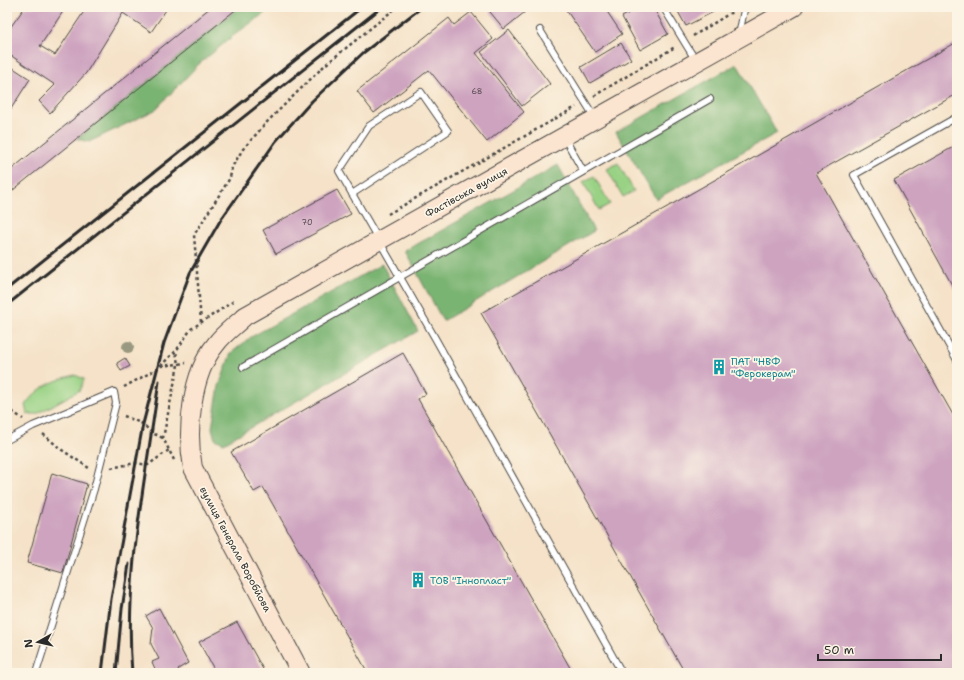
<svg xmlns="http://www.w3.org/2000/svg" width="964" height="680" font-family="'Shantell Sans',sans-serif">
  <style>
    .green { fill: #99d285; stroke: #627e58 }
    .forest { fill: #7ab472; stroke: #52704e }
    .building { fill: #cda3bf }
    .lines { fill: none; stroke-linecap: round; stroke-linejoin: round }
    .lane-casing { stroke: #494643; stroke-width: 8 }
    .secondary-casing { stroke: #494643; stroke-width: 20 }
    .path { stroke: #494643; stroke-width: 2.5; stroke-dasharray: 3 3; stroke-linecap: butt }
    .lane { stroke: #fff; stroke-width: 6 }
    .secondary { stroke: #fce5d0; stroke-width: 18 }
    .rail { stroke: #2b2b2b; stroke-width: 3 }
    .tree { fill: #989980 }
    .labels { text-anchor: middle; stroke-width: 3.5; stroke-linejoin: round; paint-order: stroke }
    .number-label { font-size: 8px; fill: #544950 }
    .street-label { font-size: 10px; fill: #2b2b2b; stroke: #fcf5e5 }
    .culture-label { font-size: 10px; fill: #0d838f; stroke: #fcf5e5; text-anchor: start }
  </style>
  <rect width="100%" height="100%" fill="#fcf5e5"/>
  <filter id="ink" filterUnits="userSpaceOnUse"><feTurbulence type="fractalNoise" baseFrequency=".025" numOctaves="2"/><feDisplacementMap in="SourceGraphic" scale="8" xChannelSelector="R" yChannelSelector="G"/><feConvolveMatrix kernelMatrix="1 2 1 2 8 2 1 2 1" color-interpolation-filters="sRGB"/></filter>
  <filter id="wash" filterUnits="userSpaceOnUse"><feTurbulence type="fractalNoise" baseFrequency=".012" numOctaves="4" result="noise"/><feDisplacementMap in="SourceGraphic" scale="16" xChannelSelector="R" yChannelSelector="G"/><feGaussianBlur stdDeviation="0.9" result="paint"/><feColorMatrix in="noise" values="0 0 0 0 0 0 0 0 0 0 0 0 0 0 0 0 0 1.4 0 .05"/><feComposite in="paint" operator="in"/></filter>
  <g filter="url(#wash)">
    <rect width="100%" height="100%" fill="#f5e2c8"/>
    <!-- green -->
    <g class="green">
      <path d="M618,163L634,191L623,197L607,169Z"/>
      <path d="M594,176L610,204L599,210L583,182Z"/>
      <path d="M75,375L84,379L80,390L37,414H27L25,405C38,387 54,380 75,375Z"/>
    </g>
    <!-- forest -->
    <g class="forest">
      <path d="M239,7H273L233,36L199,64L155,110L89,142L77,139Z"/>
      <path d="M737,64L777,133L656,199L616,132Z"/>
      <path d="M558,165L594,231L443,321L405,251Z"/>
      <path d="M382,264L418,331L224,443L215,439L212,428L219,386L231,353L251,337Z"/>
    </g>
    <g id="blocks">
      <!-- building -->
      <g class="building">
        <path d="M25,7H66L40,46L55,55L87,7H144L146,9L147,7H168L151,32L123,13L86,73L50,113L39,101L55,85L7,53V32Z"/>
        <path d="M211,7H239L7,195V173Z"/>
        <path d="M486,7H531L504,29Z"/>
        <path d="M564,7H604L622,34L595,52Z"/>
        <path d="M640,7H653L668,34L640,50L622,17Z"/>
        <path d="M715,7L717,10L686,26L676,8Z"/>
        <path d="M471,12L493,39L476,53L524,112L487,142L429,70L374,113L357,91L449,18L454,25Z"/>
        <path d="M509,30L550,84L522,106L481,52Z"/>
        <path d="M957,42V94L816,173L957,422V673H685L481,313Z"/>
        <path d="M621,43L631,59L590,83L581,67Z"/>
        <path d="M7,64L30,79L7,115Z"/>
        <path d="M957,145V294L894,180Z"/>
        <path d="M337,190L351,214L276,254L263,230Z"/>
        <path d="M403,353L426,394L418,399L573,673H368L263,487L254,492L231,452Z"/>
        <path d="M125,358L130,366L121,371L117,363Z"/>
        <path d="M52,473L87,484L63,573L27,563Z"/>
        <path d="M159,608L188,663L178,669L180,673H157L152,662L159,659L151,644L153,628L146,616Z"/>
        <path d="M237,622L265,673H216L199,642Z"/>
      </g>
    </g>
  </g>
  <g filter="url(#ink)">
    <use href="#blocks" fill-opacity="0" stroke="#494643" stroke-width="1"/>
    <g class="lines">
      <!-- lane casing -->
      <g class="lane-casing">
        <g id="lane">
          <path d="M663,7L696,61"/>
          <path d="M540,30L595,118"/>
          <path d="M739,35L744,10L748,7"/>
          <path d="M957,117L854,175L957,360"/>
          <path d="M564,137L583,171"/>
          <path d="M352,194L448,131L421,92L369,126L339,171L435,338L622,673"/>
          <path d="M243,367L710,99"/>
          <path d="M7,440L33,426L114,392L116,403L94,489L36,673"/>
        </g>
      </g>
      <!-- secondary casing -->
      <g class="secondary-casing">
        <path id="secondary" d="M301,673L193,468C186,430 191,374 216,344C224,333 236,325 245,316L794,7"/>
      </g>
      <!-- path -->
      <g class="path">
        <path d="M693,36L732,12"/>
        <path d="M594,96L675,47"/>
        <path d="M388,214L576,107"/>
        <path d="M201,322L194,235L230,178L232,167L243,149L268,121L325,65L397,7"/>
        <path d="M161,366L186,363"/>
        <path d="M124,387L157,369L176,351L191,329L234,301"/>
        <path d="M7,408L23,419"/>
        <path d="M124,416L143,424L152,433L163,438"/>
        <path d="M43,434L62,450L89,468"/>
        <path d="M174,460L163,438L178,365L176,351"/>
        <path d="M111,468L135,463L148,465L169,450"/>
      </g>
      <!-- lane -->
      <use href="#lane" class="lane"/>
      <!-- secondary -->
      <use href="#secondary" class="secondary"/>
      <!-- rail -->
      <g class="rail">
        <path d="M7,289L362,7"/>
        <path d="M7,305L382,7"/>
        <path d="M102,673L111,599L143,424L164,343L190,273L220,221L276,141L312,101L363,53L422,7"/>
        <path d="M116,673L122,609L129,564"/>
        <path d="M132,673C124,576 146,477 159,381"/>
      </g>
    </g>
    <!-- trees -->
    <circle class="tree" cx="128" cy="347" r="6"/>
  </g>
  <!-- icons -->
  <defs>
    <g id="building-bare" transform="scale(1.2)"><path d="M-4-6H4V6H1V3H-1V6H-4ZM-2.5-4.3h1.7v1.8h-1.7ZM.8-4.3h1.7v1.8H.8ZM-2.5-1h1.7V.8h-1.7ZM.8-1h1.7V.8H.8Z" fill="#0f9aa8" stroke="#fcf5e5" stroke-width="2.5" paint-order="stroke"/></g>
  </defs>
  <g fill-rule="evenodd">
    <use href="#building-bare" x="719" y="367"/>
    <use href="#building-bare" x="418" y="580"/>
  </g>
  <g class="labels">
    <!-- number labels -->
    <g class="number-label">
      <text x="477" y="94">68</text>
      <text x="307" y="225">70</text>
    </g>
    <!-- street labels -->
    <g class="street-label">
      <text transform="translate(466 192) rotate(-29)" y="4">Фастівська вулиця</text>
      <text transform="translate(236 549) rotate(62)" y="4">вулиця Генерала Воробйова</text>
    </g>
    <!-- culture labels -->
    <g class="culture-label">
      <text x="731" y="365">ПАТ "НВФ<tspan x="731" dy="12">"Ферокерам"</tspan></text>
      <text x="430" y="584">ТОВ "Іннопласт"</text>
    </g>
  </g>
  <!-- margin -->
  <rect width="964" height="680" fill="none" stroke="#fcf5e5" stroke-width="24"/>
  <!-- north arrow -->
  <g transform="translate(38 642) rotate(262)" stroke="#fcf5e5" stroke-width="3" paint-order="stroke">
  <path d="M0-3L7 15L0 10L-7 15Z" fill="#2b2b2b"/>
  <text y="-6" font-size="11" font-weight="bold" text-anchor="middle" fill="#2b2b2b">N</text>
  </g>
  <!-- scale -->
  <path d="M818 654v6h123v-6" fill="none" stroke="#2b2b2b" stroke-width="2"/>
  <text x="824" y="654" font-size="12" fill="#2b2b2b" stroke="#fcf5e5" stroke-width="3" paint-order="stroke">50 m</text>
</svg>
